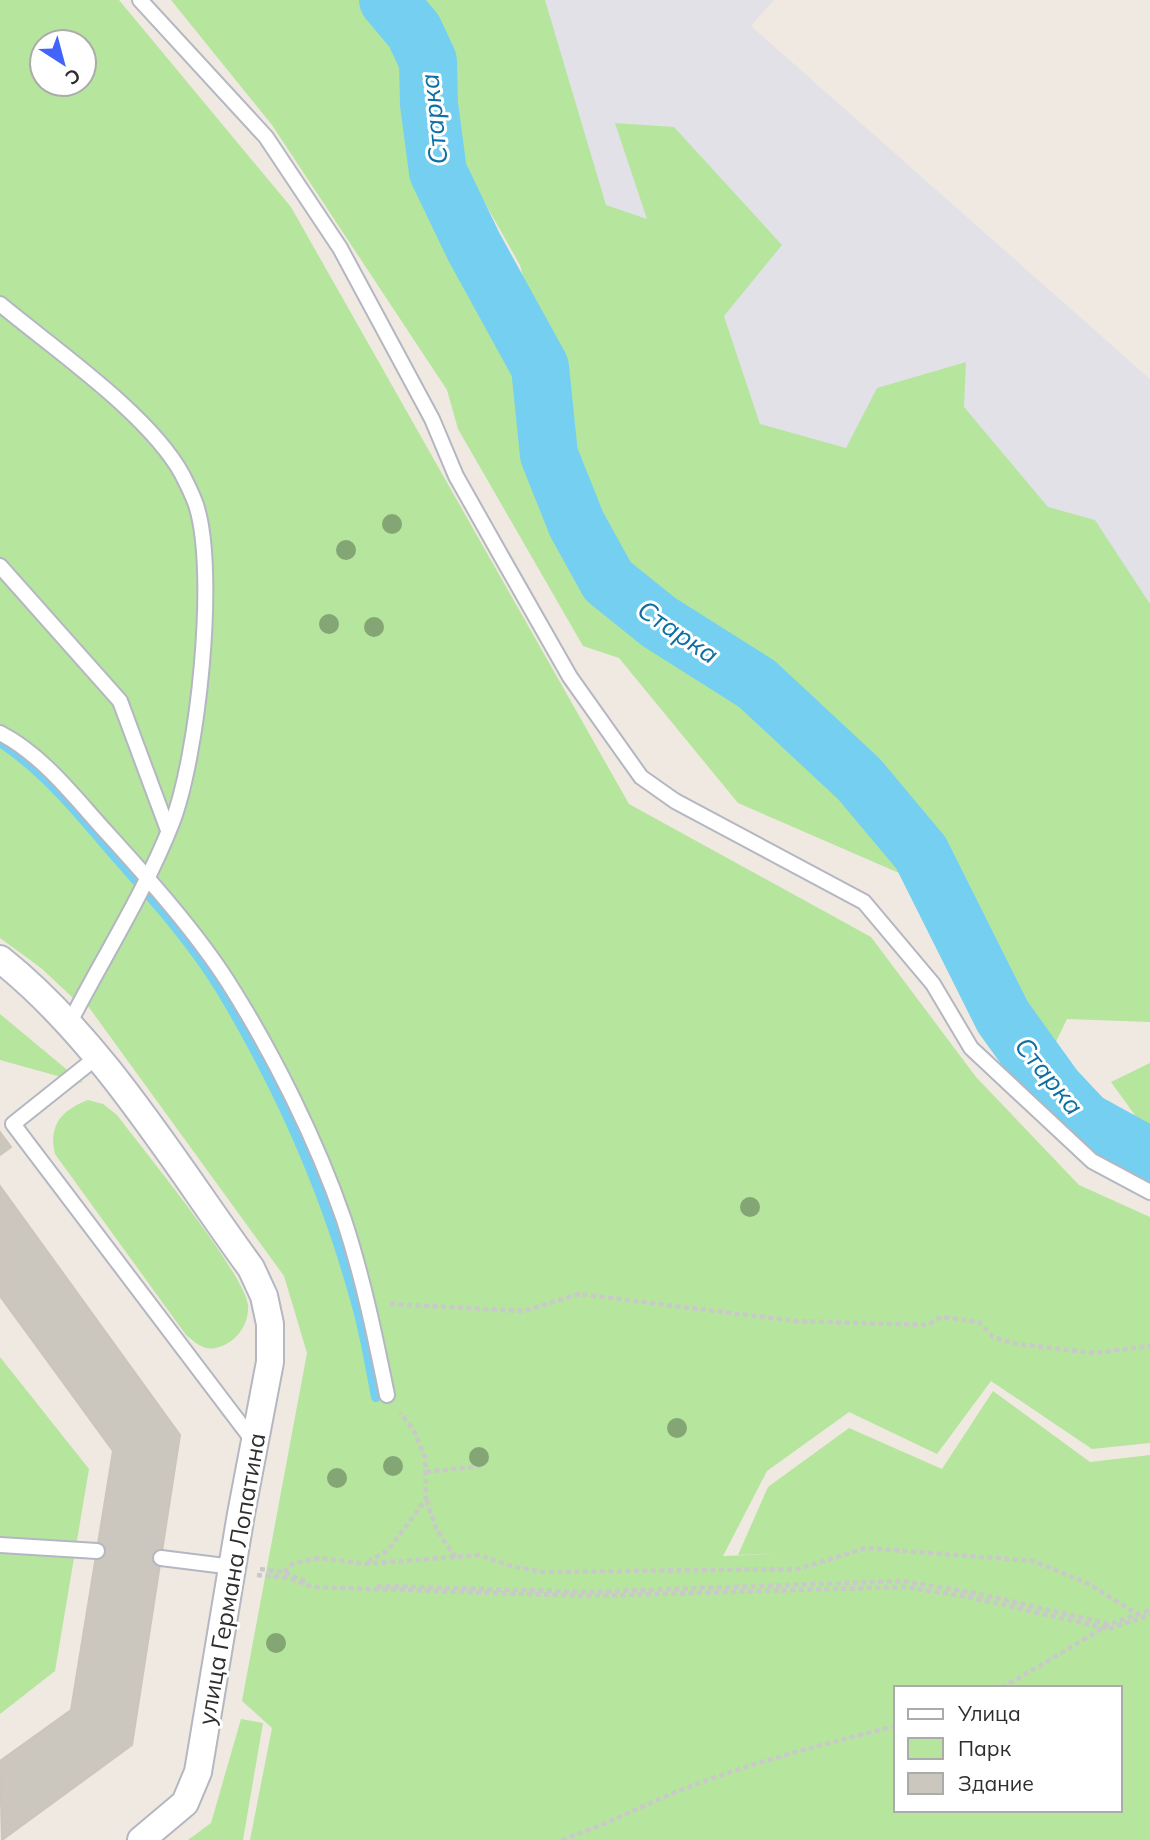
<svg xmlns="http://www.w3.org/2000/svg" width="1150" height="1840" font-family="Mulish,sans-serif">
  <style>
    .industrial { fill: #e3e1e8 }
    .green { fill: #b6e59e; fill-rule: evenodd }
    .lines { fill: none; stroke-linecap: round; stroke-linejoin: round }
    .stream { stroke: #75cff0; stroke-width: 10 }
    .river { stroke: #75cff0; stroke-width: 58 }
    .building { fill: #cbc7bf; stroke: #cbc5ba; stroke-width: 2 }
    .lane-casing { stroke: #b4b7c1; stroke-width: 18 }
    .street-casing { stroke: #b4b7c1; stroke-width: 30 }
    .path { stroke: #c9c9c9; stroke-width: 4.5; stroke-dasharray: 5 3.5; stroke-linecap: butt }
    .lane { stroke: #fff; stroke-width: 14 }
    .street { stroke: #fff; stroke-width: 26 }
    .tree { fill: #84a574 }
    .labels { text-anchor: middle; stroke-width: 6; stroke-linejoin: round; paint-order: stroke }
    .street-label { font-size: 24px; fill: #2e2e2e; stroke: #fff }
    .water-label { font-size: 26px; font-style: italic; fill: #0d6fa3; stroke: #fff }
  </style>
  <rect width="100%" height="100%" fill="#efe9e1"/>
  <!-- industrial -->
  <path class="industrial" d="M468,0H774L751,26L1150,379V897L566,274Z"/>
  <!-- green -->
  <g class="green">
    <path d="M0,0H119L291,207L629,804L871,937L976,1077L1079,1185L1150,1217V1443L1092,1449L991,1381L937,1454L849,1412L767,1471L723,1556L776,1554L738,1555L768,1487L849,1428L942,1469L993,1391L1090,1462L1150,1455V1840H250L272,1728L242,1701L307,1353L284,1276L85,1002L76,994L73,998L41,968L0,938ZM42,42H84V84H42ZM896,1688H1120V1810H896Z"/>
    <path d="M171,0H361L406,42L424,166L529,376L536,462L597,583L640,617L641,592L603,548L560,425L520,265L465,168L452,55L410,0H545L606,205L647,219L615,123L674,127L782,245L724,316L760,424L846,448L877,388L966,362L964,407L1048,507L1095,520L1150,604V1022L1067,1019L1048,1058L977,939L906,876L738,803L619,658L583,646L458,429L447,390L272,125Z"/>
    <path d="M0,1014L83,1083L0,1060Z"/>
    <path d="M1150,1063V1136L1111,1082Z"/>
    <path d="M88,1100L103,1104L117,1115C141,1147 247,1276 248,1306C249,1325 236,1342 219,1347C205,1352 197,1344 186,1335L55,1154C48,1125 62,1110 88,1100Z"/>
    <path d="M0,1357L89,1469L55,1671L0,1714Z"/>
    <path d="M241,1719L263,1723L243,1840H188L211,1823Z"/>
  </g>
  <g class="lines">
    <!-- stream -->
    <path class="stream" d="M0,742C45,772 78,813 113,854C149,895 190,940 219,987C278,1085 326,1192 356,1303C365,1334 370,1366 376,1397"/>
    <!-- river -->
    <path class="river" d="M388,0L414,31L428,61L429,104L438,172L474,247L540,367L549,455L577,525L608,581L659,622L757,684L859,779L921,853L1003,1017L1054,1088L1085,1121L1150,1157"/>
  </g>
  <!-- building -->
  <g class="building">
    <path d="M0,1132L11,1147L0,1155Z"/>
    <path d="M0,1186L180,1435L132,1745L2,1840L0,1761L71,1710L113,1451L0,1296Z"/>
  </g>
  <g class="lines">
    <!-- lane casing -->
    <g class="lane-casing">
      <g id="lane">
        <path d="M140,0L266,137L340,248L432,419L456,476L500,554L570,677L641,777L675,801L864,902L933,984L971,1048L1092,1161L1150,1192"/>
        <path d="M0,304C54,349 149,414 182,474C187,484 194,497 197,508C217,576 198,756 172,823C145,892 104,956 70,1022"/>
        <path d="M0,566L120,701L168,830"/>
        <path d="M0,733C43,755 75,798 108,834C148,878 196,932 228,982C273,1053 317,1141 344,1220C363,1278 375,1336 387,1395"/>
        <path d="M97,1057L13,1124L254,1442"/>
        <path d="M0,1545L97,1551"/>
        <path d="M161,1558L233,1567"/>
      </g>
    </g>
    <!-- street casing -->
    <g class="street-casing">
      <path id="street" d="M0,959C101,1039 175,1164 251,1268L264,1296L270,1324V1362L241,1514L198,1772L185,1803L141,1840"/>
    </g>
    <!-- path -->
    <g class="path">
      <path d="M390,1304L524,1311L579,1294L795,1321L928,1325L941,1317L979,1322L993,1337L1017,1344L1094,1353L1150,1346"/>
      <path d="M426,1472L481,1466"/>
      <path d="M427,1500L436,1529L455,1557"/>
      <path d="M368,1562L388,1550L426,1499L425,1457L413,1429L400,1413"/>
      <path d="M260,1569L284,1572L309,1583"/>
      <path d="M284,1572L294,1563L320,1558L365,1564L479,1555L511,1566L543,1572L798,1569L866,1548L1033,1561L1089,1584L1137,1614"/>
      <path d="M257,1575L289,1578L312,1587L589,1596L904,1587L969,1597L1109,1629L1150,1615"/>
      <path d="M377,1586L588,1592L902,1581L970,1592L1110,1624"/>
      <path d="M1002,1688L1110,1624L1150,1610"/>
      <path d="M562,1840C600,1827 634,1810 671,1794C744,1764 820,1745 896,1726"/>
    </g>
    <!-- lane -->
    <use href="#lane" class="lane"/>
    <!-- street -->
    <use href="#street" class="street"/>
  </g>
  <!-- trees -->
  <g class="tree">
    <circle cx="392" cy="524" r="10"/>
    <circle cx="346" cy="550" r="10"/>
    <circle cx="329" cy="624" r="10"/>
    <circle cx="374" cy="627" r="10"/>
    <circle cx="750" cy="1207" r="10"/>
    <circle cx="677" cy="1428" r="10"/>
    <circle cx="479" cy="1457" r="10"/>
    <circle cx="393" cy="1466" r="10"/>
    <circle cx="337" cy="1478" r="10"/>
    <circle cx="276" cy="1643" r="10"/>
  </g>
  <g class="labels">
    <!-- street labels -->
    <g class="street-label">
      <text transform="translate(232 1579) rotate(-80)" y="8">улица Германа Лопатина</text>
    </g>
    <!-- water labels -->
    <g class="water-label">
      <text transform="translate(434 119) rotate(-96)" y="9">Старка</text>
      <text transform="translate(678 632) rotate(34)" y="9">Старка</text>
      <text transform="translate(1049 1076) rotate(51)" y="9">Старка</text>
    </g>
  </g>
  <!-- legend -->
  <rect x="894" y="1686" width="228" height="126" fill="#ffffff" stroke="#ababab" stroke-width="2"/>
  <rect x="908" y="1709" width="35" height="10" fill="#ffffff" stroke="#ababab" stroke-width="2"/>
  <text x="958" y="1721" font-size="21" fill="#2e2e2e">Улица</text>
  <rect x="908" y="1738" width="35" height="21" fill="#b6e59e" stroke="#ababab" stroke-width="2"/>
  <text x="958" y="1756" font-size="21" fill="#2e2e2e">Парк</text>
  <rect x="908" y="1773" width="35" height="21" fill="#cbc7bf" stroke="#ababab" stroke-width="2"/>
  <text x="958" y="1791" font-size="21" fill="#2e2e2e">Здание</text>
  <!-- north arrow -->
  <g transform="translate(63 63) rotate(144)"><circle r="33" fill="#ffffff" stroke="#ababab" stroke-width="2"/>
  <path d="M0-5L12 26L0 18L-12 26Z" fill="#4264fb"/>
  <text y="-10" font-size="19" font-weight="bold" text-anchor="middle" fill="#2e2e2e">С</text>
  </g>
</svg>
